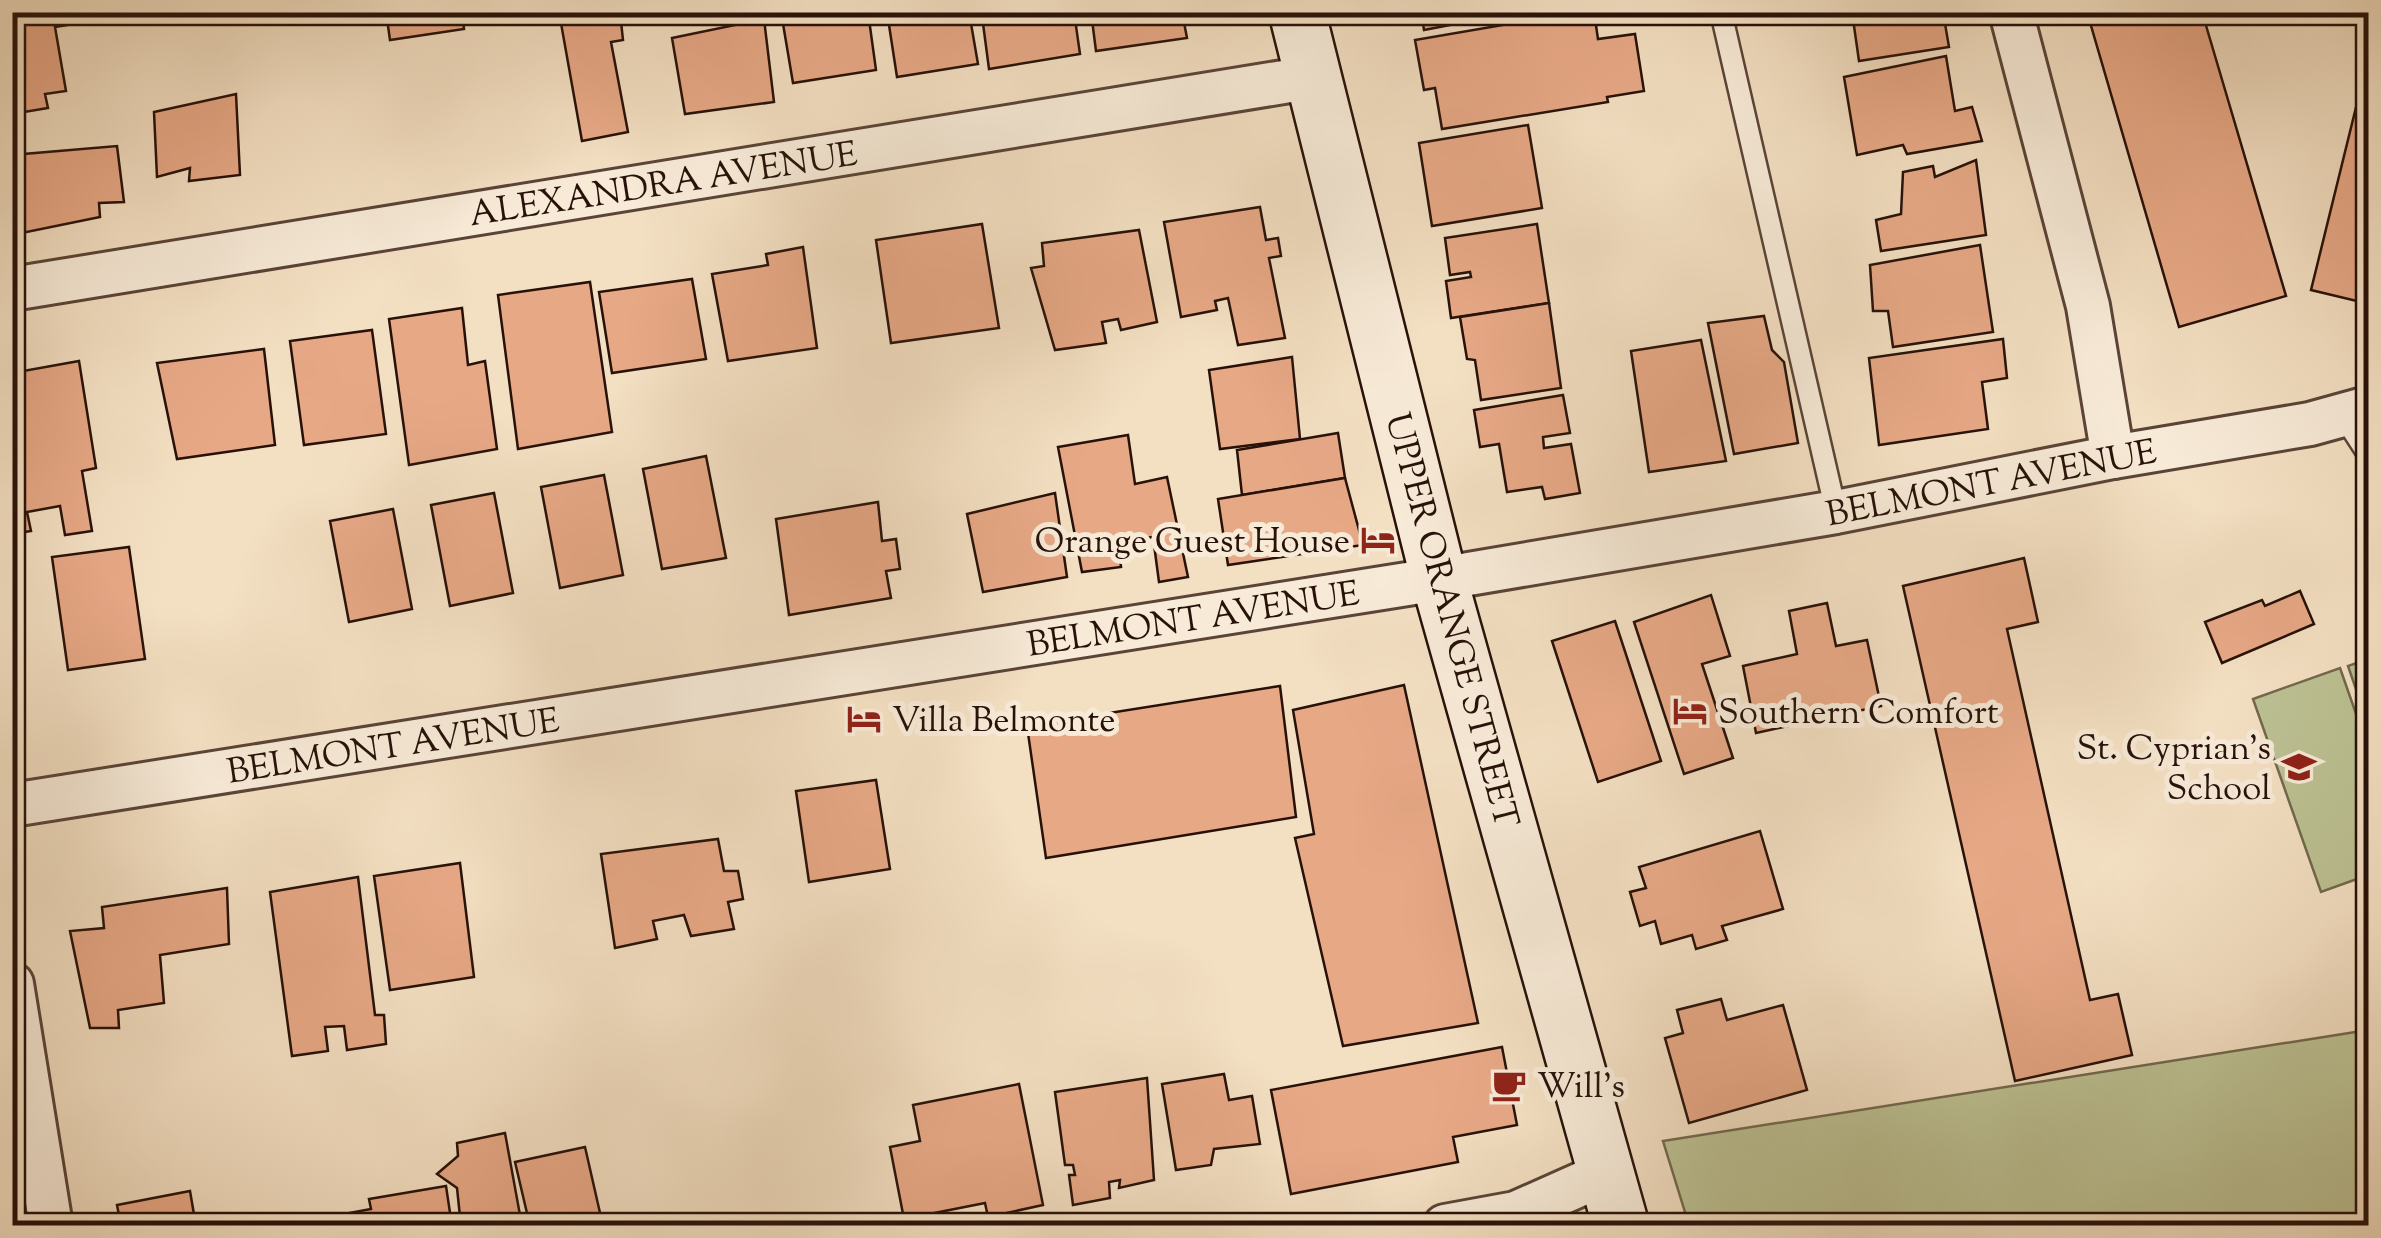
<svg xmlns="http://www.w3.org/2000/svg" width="2381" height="1238" font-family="'Sorts Mill Goudy',serif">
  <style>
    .green { fill: #bcc193; stroke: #72694e; stroke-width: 2.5 }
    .building { fill: #e7a886; stroke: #271109; stroke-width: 2.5 }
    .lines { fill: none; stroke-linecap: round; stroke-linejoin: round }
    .lane-casing { stroke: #5a4437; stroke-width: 25 }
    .street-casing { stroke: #5a4437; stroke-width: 48 }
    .secondary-casing { stroke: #271109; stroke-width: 60 }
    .lane { stroke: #f7ead7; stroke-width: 20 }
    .street { stroke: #f7ead7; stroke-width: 42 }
    .secondary { stroke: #f7ead7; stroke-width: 55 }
    .labels { text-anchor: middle; stroke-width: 10; stroke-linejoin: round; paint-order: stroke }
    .street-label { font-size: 35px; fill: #271109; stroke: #f7ead7 }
    .poi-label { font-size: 35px; fill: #271109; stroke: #f7ead7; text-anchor: start }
  </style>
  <rect width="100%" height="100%" fill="#f3dfc2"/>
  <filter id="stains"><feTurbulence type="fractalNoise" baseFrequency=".002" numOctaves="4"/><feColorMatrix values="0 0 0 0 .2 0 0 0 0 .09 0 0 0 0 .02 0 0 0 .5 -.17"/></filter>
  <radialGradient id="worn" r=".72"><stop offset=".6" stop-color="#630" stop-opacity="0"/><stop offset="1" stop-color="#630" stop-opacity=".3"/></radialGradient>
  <!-- green -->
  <g class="green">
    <path d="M2368,659V724L2348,666Z"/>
    <path d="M2340,668L2368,748V875L2321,892L2253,699Z"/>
    <path d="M2368,1030V1225H1689L1663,1141Z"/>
  </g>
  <!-- building -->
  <g class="building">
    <path d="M12,12H78L80,23L55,27L66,91L45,94L48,108L12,114Z"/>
    <path d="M386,12H462L464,29L390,40Z"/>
    <path d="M559,12H620L623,40L611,42L628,132L582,141Z"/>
    <path d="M781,12H868L876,70L793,83Z"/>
    <path d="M887,12H969L978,64L897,77Z"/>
    <path d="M1000,12H1074L1080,54L989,69L982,16Z"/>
    <path d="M1091,12H1182L1187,38L1096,51Z"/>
    <path d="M1421,12H1518L1424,30Z"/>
    <path d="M1579,12H1594L1598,39L1635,34L1644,91L1607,97L1608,102L1442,129L1435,88L1424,90L1415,40Z"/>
    <path d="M1852,12H1943L1949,47L1859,61Z"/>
    <path d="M2087,12H2202L2286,296L2179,327Z"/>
    <path d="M764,19L774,102L685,114L672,38Z"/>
    <path d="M1946,56L1955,111L1972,107L1982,141L1907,154L1903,145L1857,155L1844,77Z"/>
    <path d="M2362,83L2368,84L2365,303L2311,290Z"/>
    <path d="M236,94L240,175L189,181L190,168L157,177L154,112Z"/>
    <path d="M1528,125L1542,208L1432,226L1419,143Z"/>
    <path d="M117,146L124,202L99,203L100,217L12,235V155Z"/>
    <path d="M1976,160L1986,235L1881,251L1876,220L1901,214L1903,172L1933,166L1935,177Z"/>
    <path d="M1260,207L1266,240L1278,238L1281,256L1269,258L1285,338L1238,345L1228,298L1215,301L1217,310L1181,317L1164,222Z"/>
    <path d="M982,224L999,328L891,343L876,240Z"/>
    <path d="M1537,224L1549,303L1451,318L1446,281L1471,277L1470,272L1450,275L1445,238Z"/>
    <path d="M1139,230L1157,322L1121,330L1118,319L1102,322L1106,343L1055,350L1031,268L1044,266L1042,243Z"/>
    <path d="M1980,245L1993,332L1893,347L1888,311H1873L1870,265Z"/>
    <path d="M803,247L817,348L728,361L712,274L768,265L766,254Z"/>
    <path d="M692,279L706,359L612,373L599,292Z"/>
    <path d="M590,282L612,432L518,449L498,295Z"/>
    <path d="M1549,303L1561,388L1481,400L1475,360L1467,359L1460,317Z"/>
    <path d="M462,308L468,365L485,361L497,449L409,465L389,319Z"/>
    <path d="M1764,316L1772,350L1784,362L1798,443L1734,454L1708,323Z"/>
    <path d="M372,330L386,434L304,445L290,341Z"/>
    <path d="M2003,339L2007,378L1982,382L1988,429L1879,445L1869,358Z"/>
    <path d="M1701,340L1726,461L1649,472L1631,351Z"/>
    <path d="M264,349L275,445L177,459L157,363Z"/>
    <path d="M1292,357L1300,439L1220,449L1209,370Z"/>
    <path d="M79,361L96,468L82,471L92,531L65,535L60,506L27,512L31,531L12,534V373Z"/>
    <path d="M1563,395L1570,433L1543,437L1544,448L1571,444L1580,493L1545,499L1542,487L1507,492L1499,444L1480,447L1474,410Z"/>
    <path d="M1338,433L1345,478L1242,495L1237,450Z"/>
    <path d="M1128,435L1135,484L1167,477L1188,577L1159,582L1153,537L1118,542L1121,567L1082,572L1058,447Z"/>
    <path d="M706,456L726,558L662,569L643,469Z"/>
    <path d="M604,475L623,575L560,588L541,487Z"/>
    <path d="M1345,478L1363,545L1228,565L1218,499Z"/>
    <path d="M494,493L513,593L450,606L431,505Z"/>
    <path d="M1055,493L1067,577L983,592L967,514Z"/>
    <path d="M878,502L882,541L896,539L900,569L886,571L891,598L789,615L776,519Z"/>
    <path d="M393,509L412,609L349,622L330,521Z"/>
    <path d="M129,547L145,659L68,670L52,557Z"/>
    <path d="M2024,558L2038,622L2007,629L2090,1000L2118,994L2132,1055L2015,1081L1903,586Z"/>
    <path d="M2300,591L2314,624L2222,663L2205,622L2262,600L2265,606Z"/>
    <path d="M1711,595L1730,656L1702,664L1733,758L1684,774L1634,622Z"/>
    <path d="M1827,603L1836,646L1867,640L1881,706L1756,733L1743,666L1797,654L1789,611Z"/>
    <path d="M1615,621L1661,761L1598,782L1552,641Z"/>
    <path d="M1404,685L1478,1023L1343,1046L1295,838L1314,834L1293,710Z"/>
    <path d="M1280,686L1296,817L1046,858L1027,726Z"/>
    <path d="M876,780L890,869L809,882L796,791Z"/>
    <path d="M1760,831L1783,909L1722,926L1727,940L1696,949L1692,935L1661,944L1655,921L1640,926L1630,892L1646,888L1639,867Z"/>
    <path d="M718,839L724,871H738L743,899L728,902L734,929L691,936L684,915L653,921L657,939L615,948L601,854Z"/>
    <path d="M460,863L474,977L390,990L374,876Z"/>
    <path d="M358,877L375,1015H384L386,1044L347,1050L344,1026L325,1027L328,1051L292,1056L270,892Z"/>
    <path d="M227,888L229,944L160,955L164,1003L118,1010L119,1028H90L70,931L104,928L102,907Z"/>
    <path d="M1721,999L1727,1020L1783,1005L1807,1090L1689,1123L1665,1038L1683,1033L1677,1010Z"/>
    <path d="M1502,1047L1517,1125L1453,1137L1458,1162L1291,1194L1271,1090Z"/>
    <path d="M1224,1074L1229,1100L1252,1096L1260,1144L1214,1149L1211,1165L1176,1170L1162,1084Z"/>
    <path d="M1147,1078L1154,1180L1119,1188L1120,1180L1109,1182L1110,1198L1073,1205L1069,1175H1075L1073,1165H1065L1055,1092Z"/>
    <path d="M1019,1084L1043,1205L988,1217L985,1203L904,1219L890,1147L920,1141L913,1105Z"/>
    <path d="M505,1133L522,1226H461L457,1188L437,1174L458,1156L457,1143Z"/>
    <path d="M585,1147L603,1226H530L515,1162Z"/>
    <path d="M446,1186L452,1226H346L344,1214L371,1209L369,1199Z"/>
    <path d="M190,1191L196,1226H121L117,1205Z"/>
  </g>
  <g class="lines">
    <!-- lane casing -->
    <g class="lane-casing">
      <g id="lane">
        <path d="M1721,12L1836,512"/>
        <path d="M2344,417L2368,454"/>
      </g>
    </g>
    <!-- street casing -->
    <g class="street-casing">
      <g id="street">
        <path d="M2011,12L2088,306L2113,457"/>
        <path d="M12,289L1314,77"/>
        <path d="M12,805L1439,579L1836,512L2113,457L2310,424L2368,408"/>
        <path d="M12,984L51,1226"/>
        <path d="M1445,1226L1516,1213L1606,1173"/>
      </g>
    </g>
    <!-- secondary casing -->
    <g class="secondary-casing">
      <path id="secondary" d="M1297,12L1439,579L1621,1226"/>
    </g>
    <!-- lane -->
    <use href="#lane" class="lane"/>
    <!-- street -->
    <use href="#street" class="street"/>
    <!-- secondary -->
    <use href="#secondary" class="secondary"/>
  </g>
  <!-- icons -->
  <defs>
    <g id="hotel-bare" transform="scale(2.7)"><path d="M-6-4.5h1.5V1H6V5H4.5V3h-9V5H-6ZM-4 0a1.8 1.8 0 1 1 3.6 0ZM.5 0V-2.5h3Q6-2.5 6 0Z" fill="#8f2418" stroke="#f7ead7" stroke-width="2.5" paint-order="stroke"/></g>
    <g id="school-bare" transform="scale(2.7)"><path d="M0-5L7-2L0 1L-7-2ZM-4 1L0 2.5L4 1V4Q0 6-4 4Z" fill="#8f2418" stroke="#f7ead7" stroke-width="2.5" paint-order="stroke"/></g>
    <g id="cafe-bare" transform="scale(2.7)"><path d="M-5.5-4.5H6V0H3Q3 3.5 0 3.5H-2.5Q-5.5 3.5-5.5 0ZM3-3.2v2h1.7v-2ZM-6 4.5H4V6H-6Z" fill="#8f2418" stroke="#f7ead7" stroke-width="2.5" paint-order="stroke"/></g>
  </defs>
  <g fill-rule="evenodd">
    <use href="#hotel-bare" x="1378" y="540"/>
    <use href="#hotel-bare" x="1690" y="711"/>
    <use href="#hotel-bare" x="864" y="719"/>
    <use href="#school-bare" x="2299" y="767"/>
    <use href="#cafe-bare" x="1509" y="1085"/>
  </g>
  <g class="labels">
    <!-- street labels -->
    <g class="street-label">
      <text transform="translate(663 183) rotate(-9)" y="12">ALEXANDRA AVENUE</text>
      <text transform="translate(1991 482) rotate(-11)" y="12">BELMONT AVENUE</text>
      <text transform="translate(1193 618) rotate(-9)" y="12">BELMONT AVENUE</text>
      <text transform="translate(1453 620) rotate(75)" y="12">UPPER ORANGE STREET</text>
      <text transform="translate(393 745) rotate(-9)" y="12">BELMONT AVENUE</text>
    </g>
    <!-- poi labels -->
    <g class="poi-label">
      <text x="1350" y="552" text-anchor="end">Orange Guest House</text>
      <text x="1718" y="723">Southern Comfort</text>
      <text x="892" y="731">Villa Belmonte</text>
      <text x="2271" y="759" text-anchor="end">St. Cyprian's<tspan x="2271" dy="40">School</tspan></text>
      <text x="1537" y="1097">Will's</text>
    </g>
  </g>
  <!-- margin -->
  <rect width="2381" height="1238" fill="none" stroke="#f3dfc2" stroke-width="50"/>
  <rect x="15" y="15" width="2351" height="1208" fill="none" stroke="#271109" stroke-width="5"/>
  <rect x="25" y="25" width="2331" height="1188" fill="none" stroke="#271109" stroke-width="2.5"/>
  <rect width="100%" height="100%" filter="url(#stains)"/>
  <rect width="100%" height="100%" fill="url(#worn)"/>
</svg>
